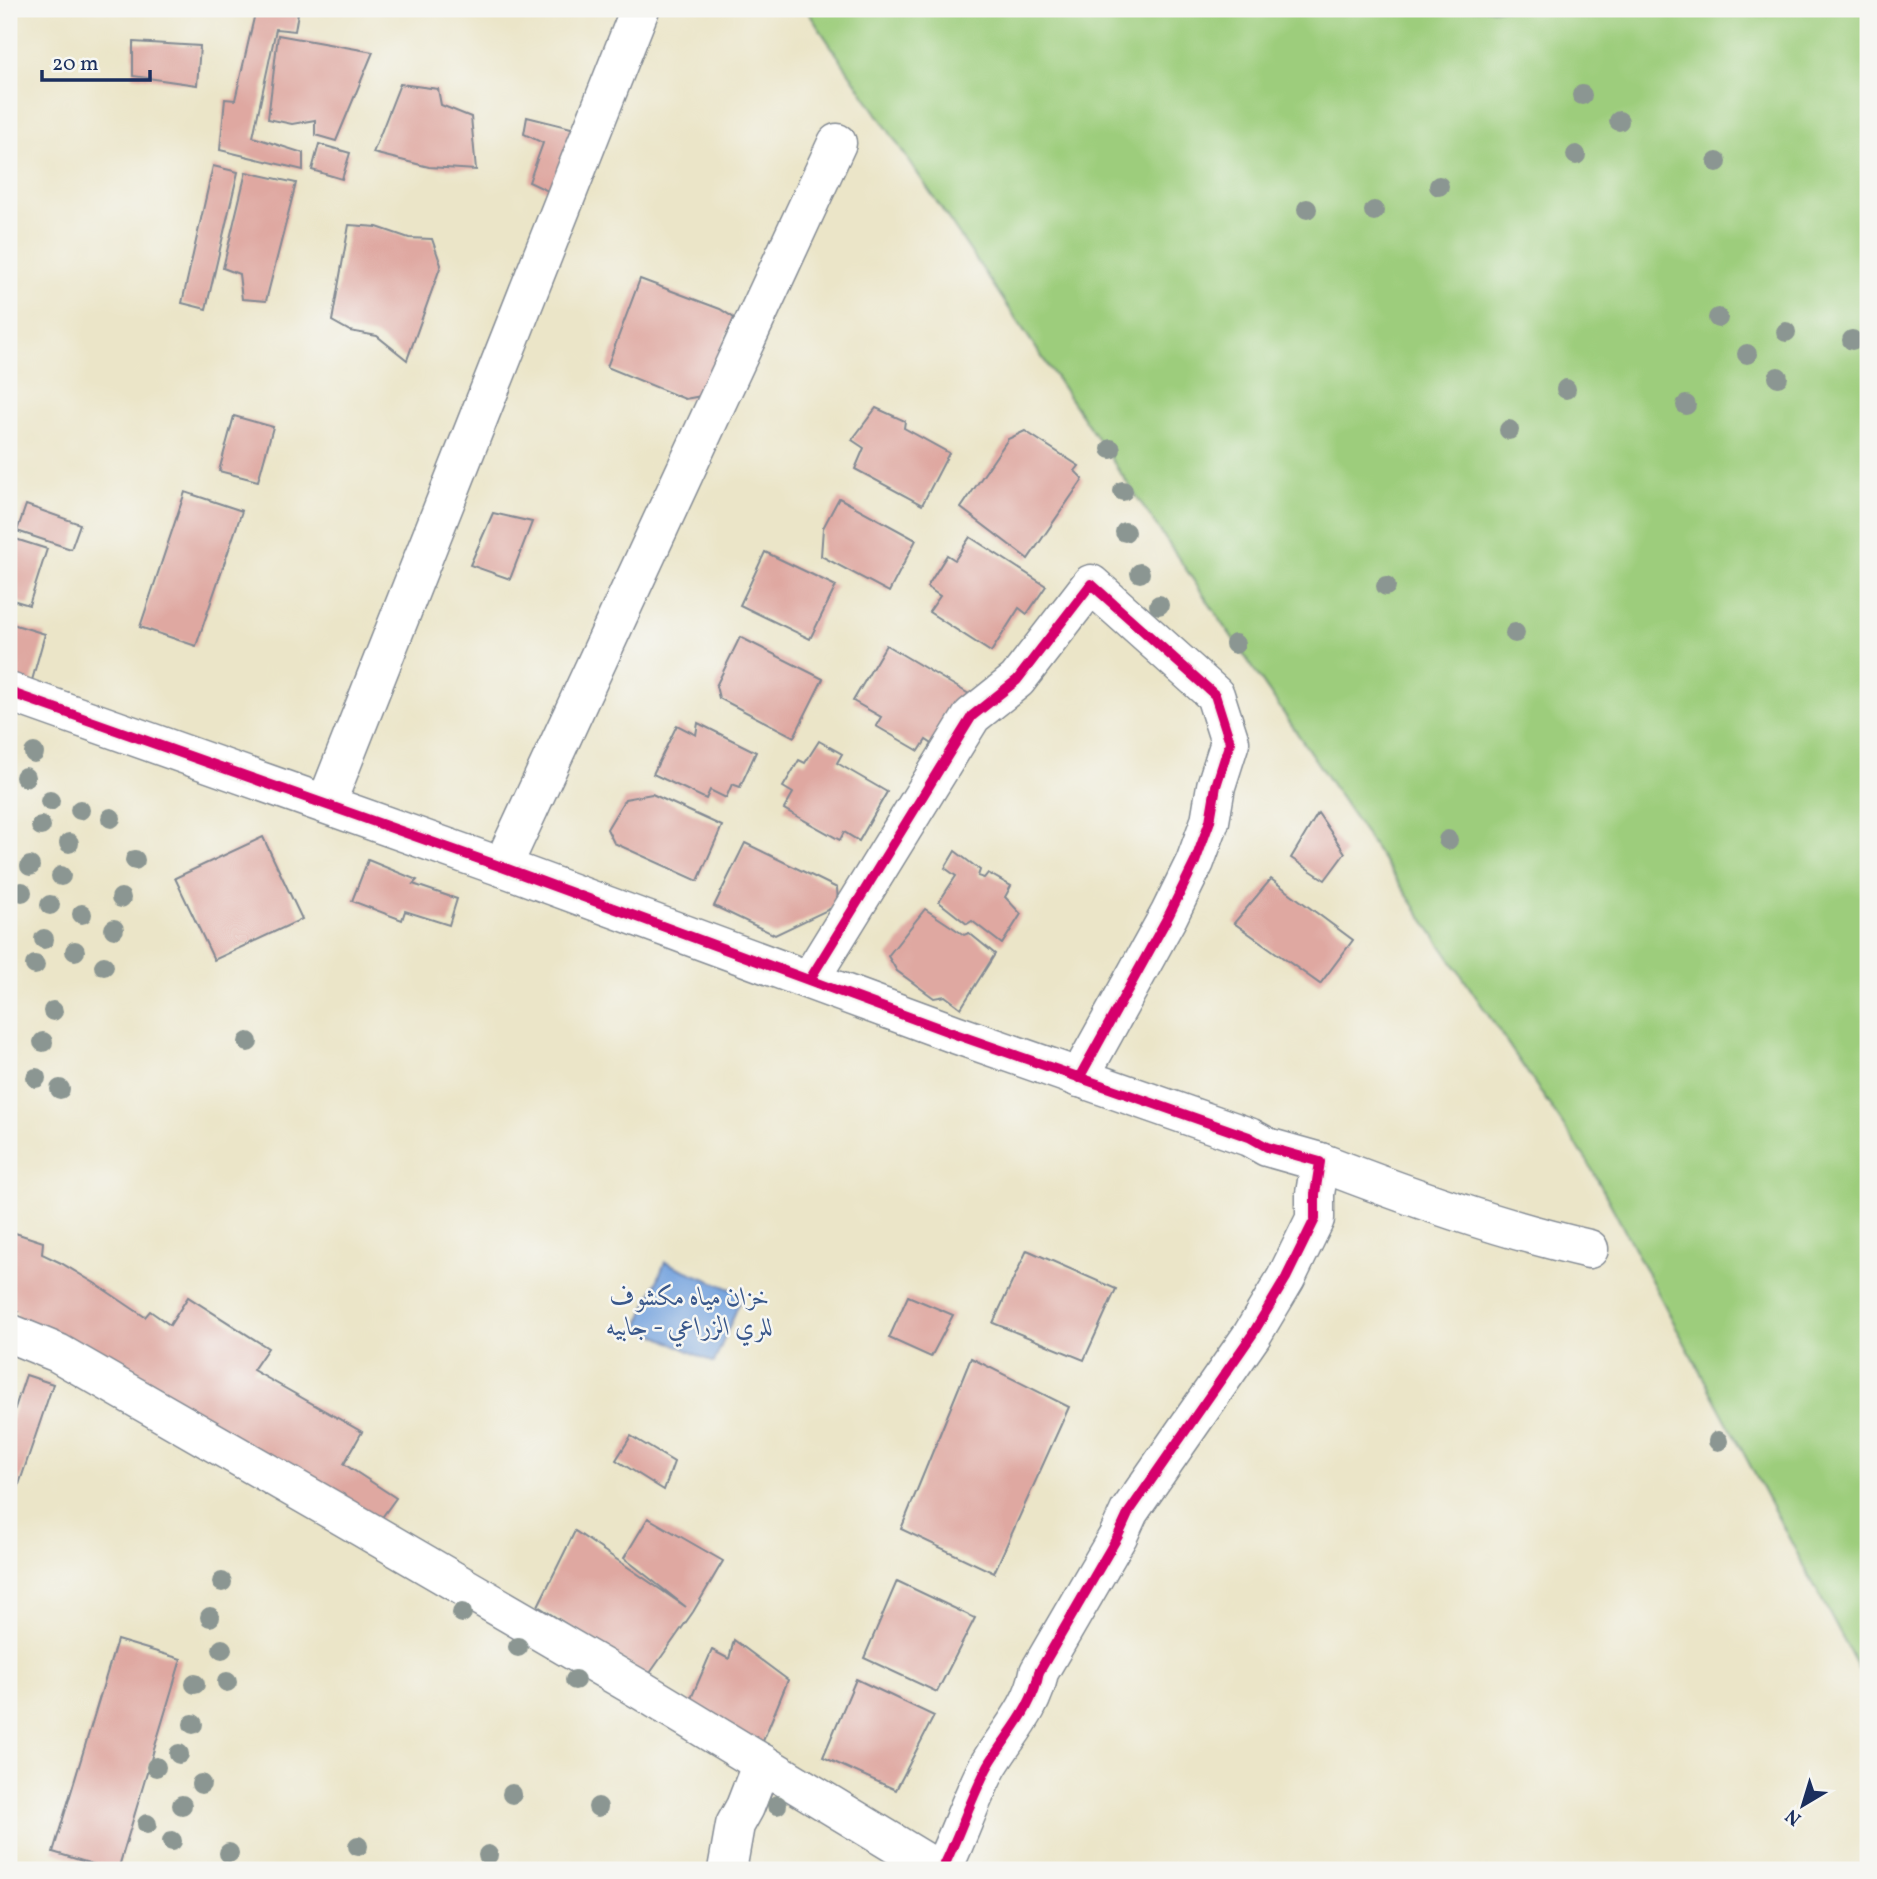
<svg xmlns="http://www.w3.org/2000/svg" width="1877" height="1879" font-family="Vollkorn,Amiri,serif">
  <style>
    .green { fill: #9dcd7c; stroke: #5c7e6d; stroke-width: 2 }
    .water { fill: #75a3de; stroke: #48699e; stroke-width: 2 }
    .building { fill: #dfa8a1 }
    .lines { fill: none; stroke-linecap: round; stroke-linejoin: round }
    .street-casing { stroke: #838a93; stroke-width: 41 }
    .street { stroke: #fff; stroke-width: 38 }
    .cycleway-casing { stroke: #f6f6f2; stroke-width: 15 }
    .cycleway { stroke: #d6006c; stroke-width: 10 }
    .tree { fill: #8b9692 }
    .labels { text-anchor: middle; stroke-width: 5; stroke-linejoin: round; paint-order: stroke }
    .water-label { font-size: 26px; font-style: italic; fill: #3a588b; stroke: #f6f6f2 }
  </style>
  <rect width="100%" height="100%" fill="#f6f6f2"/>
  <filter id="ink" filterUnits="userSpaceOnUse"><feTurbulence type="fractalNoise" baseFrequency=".0143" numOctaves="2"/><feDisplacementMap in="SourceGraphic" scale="14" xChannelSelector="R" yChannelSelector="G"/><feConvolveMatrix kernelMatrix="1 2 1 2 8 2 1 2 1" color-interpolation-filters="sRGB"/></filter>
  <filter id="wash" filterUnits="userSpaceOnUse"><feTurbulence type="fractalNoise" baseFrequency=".00686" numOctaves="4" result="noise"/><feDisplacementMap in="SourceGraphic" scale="28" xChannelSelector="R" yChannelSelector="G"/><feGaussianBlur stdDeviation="1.57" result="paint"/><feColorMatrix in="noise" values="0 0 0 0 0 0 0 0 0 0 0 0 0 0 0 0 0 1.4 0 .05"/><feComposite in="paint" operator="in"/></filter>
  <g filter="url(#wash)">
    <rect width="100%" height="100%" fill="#ebe5c8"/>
    <!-- green -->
    <path class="green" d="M806,9H1868V1686L1588,1162Z"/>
    <!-- water -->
    <path class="water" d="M665,1262L743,1294L714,1363L638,1327Z"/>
    <g id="blocks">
      <!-- building -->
      <g class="building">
        <path d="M256,9H279L298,13L295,31L276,29L253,137L303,153V170L220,150L225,99L235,100Z"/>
        <path d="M367,9H397V13L367,11Z"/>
        <path d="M278,35L373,52L336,141L315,135V120L292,124L268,119Z"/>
        <path d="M133,42L200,46L197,85L133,76Z"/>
        <path d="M400,84L438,89L441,105L471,117L476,170L429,167L373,153Z"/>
        <path d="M527,117L575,129L550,192L529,182L543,143L524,134Z"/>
        <path d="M319,144L350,153L342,179L312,170Z"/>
        <path d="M213,166L238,172L206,309L182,303Z"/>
        <path d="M246,172L296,183L266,301L242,299L239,274L223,268Z"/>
        <path d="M349,225L377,227L409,238L432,239L441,265L407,360L377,336L350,331L332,321Z"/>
        <path d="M640,279L720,309L734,318L701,396L685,399L607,367Z"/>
        <path d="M876,408L905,421L904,428L949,453L922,505L855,469L864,448L852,440Z"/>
        <path d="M234,416L273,427L258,481L219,471Z"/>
        <path d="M1025,431L1079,466L1075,471L1083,479L1028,559L961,508L1008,439Z"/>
        <path d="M185,492L242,511L196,646L140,627Z"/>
        <path d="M839,498L916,540L889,592L821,556L823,528Z"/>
        <path d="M26,505L80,524L71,549L17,531Z"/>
        <path d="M493,513L532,522L510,579L470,565Z"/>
        <path d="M9,537L47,549L29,605L9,599Z"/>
        <path d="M970,537L1046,586L1027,614L1019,608L991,652L929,612L940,596L927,587L947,555L955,560Z"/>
        <path d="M765,552L836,586L810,639L740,605Z"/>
        <path d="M9,623L45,634L31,684L9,677Z"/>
        <path d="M740,637L823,679L794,737L719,698L716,686Z"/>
        <path d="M886,645L969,694L937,747L926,740L919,751L876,726L881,717L853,701Z"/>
        <path d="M698,723L756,752L740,787L732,784L726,798L710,790L706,799L653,774L677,725L696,735Z"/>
        <path d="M819,741L842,754L837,763L887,792L859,841L844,832L840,840L784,809L793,793L783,787L799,760L805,763Z"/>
        <path d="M652,794L722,826L698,881L614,843L607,829L625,799Z"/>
        <path d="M1318,813L1345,853L1325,880L1291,858Z"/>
        <path d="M263,837L302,919L214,960L175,878Z"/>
        <path d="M745,843L837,888L838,905L775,935L714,906Z"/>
        <path d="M955,851L980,870L978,876L984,878L988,873L1011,886L1005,897L1021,914L1002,944L972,921L967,924L939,902L956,876L945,868Z"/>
        <path d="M368,860L417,880L413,884L457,899L449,925L405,911L402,920L352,901Z"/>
        <path d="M1271,879L1353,940L1320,984L1234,923Z"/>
        <path d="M925,909L964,935L969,933L995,954L961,1008L945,996L934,998L897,971L888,956Z"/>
        <path d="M9,1231L43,1242L42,1254L61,1263L96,1284L145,1317L150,1311L170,1325L188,1297L268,1348L253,1370L362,1432L344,1464L396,1498L378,1523L15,1318L18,1312L9,1309Z"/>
        <path d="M1027,1250L1116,1289L1084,1360L993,1323Z"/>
        <path d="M908,1296L953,1315L931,1357L889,1338Z"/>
        <path d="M971,1358L1069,1407L994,1573L901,1529Z"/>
        <path d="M26,1375L53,1384L9,1514V1426Z"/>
        <path d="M631,1436L674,1462L664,1490L616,1460Z"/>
        <path d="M648,1518L723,1561L693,1612L648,1676L538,1606L575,1531L686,1607L624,1558Z"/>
        <path d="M897,1581L975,1618L937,1692L864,1658Z"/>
        <path d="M117,1640L181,1659L118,1870H112L53,1852Z"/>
        <path d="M734,1640L788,1680L761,1746L689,1703L712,1650L729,1659Z"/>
        <path d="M856,1679L934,1716L896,1790L823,1757Z"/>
      </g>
    </g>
  </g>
  <g filter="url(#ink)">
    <use href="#blocks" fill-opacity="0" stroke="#838a93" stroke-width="2"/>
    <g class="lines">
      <!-- street casing -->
      <g class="street-casing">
        <g id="street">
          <path d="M9,692L502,867L955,1034L1249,1137L1267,1147L1320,1162L1315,1194V1219L1286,1278L1252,1335L1129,1512L1118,1536L1039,1672C1033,1709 1006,1735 988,1766C970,1800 959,1836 942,1870"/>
          <path d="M326,804L640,9"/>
          <path d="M502,867L837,143"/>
          <path d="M810,979L972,716L1017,680L1091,584L1215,695L1230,742L1216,786L1210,821L1195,862L1169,915L1079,1078"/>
          <path d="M1320,1162C1408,1196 1497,1228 1589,1249"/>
          <path d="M9,1333L58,1353L332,1510L641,1690L938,1870"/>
          <path d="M727,1870L735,1825L745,1807L762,1763"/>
        </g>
      </g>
      <!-- street -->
      <use href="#street" class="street"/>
      <!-- cycleway casing -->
      <g class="cycleway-casing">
        <g id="cycleway">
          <path d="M9,692L502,867L955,1034L1249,1137L1267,1147L1320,1162L1315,1194V1219L1286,1278L1252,1335L1129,1512L1118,1536L1039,1672C1033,1709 1006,1735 988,1766C970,1800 959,1836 942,1870"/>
          <path d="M810,979L972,716L1017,680L1091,584L1215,695L1230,742L1216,786L1210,821L1195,862L1169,915L1079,1078"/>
        </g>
      </g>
      <!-- cycleway -->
      <use href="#cycleway" class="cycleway"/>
    </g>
    <!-- trees -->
    <g class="tree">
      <circle cx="1582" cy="95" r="10"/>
      <circle cx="1619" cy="121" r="10"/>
      <circle cx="1576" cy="155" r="10"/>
      <circle cx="1717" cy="162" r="10"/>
      <circle cx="1439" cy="186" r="10"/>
      <circle cx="1307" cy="209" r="10"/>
      <circle cx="1374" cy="211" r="10"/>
      <circle cx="1718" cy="318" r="10"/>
      <circle cx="1786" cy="332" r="10"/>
      <circle cx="1852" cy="340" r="10"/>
      <circle cx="1747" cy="354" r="10"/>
      <circle cx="1778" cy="377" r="10"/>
      <circle cx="1566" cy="389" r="10"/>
      <circle cx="1686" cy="405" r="10"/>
      <circle cx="1509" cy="430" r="10"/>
      <circle cx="1111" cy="449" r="10"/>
      <circle cx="1123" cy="491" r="10"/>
      <circle cx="1125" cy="532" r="10"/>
      <circle cx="1140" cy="573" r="10"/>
      <circle cx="1386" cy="586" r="10"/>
      <circle cx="1159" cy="605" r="10"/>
      <circle cx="1515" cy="633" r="10"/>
      <circle cx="1235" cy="644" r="10"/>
      <circle cx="34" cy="753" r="10"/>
      <circle cx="25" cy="777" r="10"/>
      <circle cx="50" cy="801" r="10"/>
      <circle cx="80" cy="810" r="10"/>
      <circle cx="111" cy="818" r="10"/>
      <circle cx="41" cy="826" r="10"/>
      <circle cx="1448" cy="840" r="10"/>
      <circle cx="69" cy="843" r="10"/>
      <circle cx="135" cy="860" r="10"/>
      <circle cx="30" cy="866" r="10"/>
      <circle cx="61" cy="876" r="10"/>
      <circle cx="22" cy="892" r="10"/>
      <circle cx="121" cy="898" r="10"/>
      <circle cx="50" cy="905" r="10"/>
      <circle cx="82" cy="914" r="10"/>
      <circle cx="114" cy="929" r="10"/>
      <circle cx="44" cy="939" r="10"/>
      <circle cx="75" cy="951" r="10"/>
      <circle cx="35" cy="965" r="10"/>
      <circle cx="104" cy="966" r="10"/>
      <circle cx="53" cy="1011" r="10"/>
      <circle cx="43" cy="1042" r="10"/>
      <circle cx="248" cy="1042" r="10"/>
      <circle cx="36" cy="1078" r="10"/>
      <circle cx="60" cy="1089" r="10"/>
      <circle cx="1718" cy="1441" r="10"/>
      <circle cx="222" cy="1582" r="10"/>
      <circle cx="462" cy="1613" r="10"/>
      <circle cx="210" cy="1617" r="10"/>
      <circle cx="518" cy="1647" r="10"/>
      <circle cx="222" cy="1649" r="10"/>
      <circle cx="575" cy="1680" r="10"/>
      <circle cx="227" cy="1682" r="10"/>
      <circle cx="195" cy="1684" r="10"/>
      <circle cx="193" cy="1724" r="10"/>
      <circle cx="179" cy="1754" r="10"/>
      <circle cx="156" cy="1767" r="10"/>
      <circle cx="201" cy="1784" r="10"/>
      <circle cx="512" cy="1794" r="10"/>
      <circle cx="182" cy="1805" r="10"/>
      <circle cx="777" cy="1805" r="10"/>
      <circle cx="598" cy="1807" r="10"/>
      <circle cx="147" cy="1824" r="10"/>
      <circle cx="172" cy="1841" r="10"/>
      <circle cx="358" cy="1846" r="10"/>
      <circle cx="229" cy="1853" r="10"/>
      <circle cx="488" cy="1855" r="10"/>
    </g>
  </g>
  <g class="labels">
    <!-- water labels -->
    <g class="water-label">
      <text x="690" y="1305">خزان مياه مكشوف<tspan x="690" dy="30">للري الزراعي - جابيه</tspan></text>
    </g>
  </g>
  <!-- margin -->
  <rect width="1877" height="1879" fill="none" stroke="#f6f6f2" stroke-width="35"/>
  <!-- north arrow -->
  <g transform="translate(1803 1805) rotate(218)" stroke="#f6f6f2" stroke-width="5" paint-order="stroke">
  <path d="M0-5L12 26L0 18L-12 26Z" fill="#1b2f5e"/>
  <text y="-10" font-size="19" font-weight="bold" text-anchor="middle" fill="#1b2f5e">N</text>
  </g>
  <!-- scale -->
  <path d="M42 70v10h108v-10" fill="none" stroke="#1b2f5e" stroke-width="3.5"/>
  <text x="52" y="70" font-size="21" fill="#1b2f5e" stroke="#f6f6f2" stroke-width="5" paint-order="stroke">20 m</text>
</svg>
